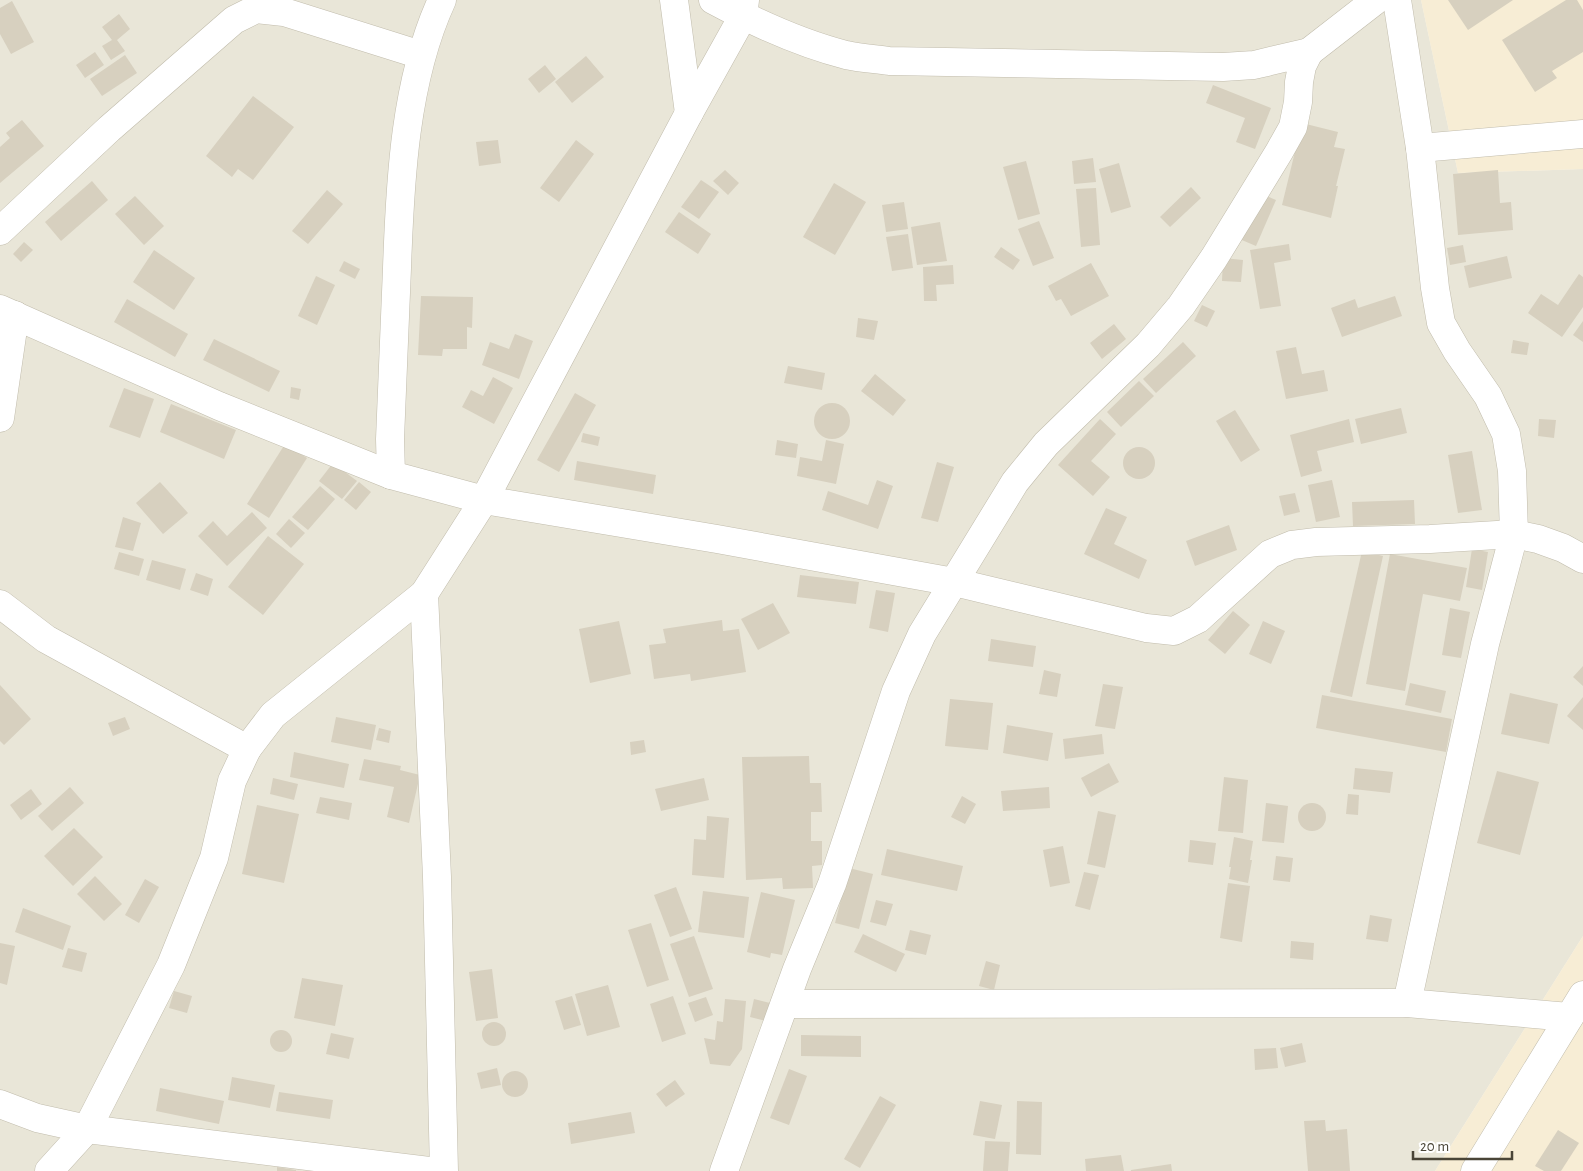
<svg xmlns="http://www.w3.org/2000/svg" width="1583" height="1171" font-family="'Alegreya Sans',sans-serif">
  <style>
    .residential { fill: #e9e6d8 }
    .commercial { fill: #f7edd5 }
    .building { fill: #d7d0bf }
    .lines { fill: none; stroke-linecap: round; stroke-linejoin: round }
    .street-casing { stroke: #c1bcac; stroke-width: 29 }
    .street { stroke: #fff; stroke-width: 28 }
  </style>
  <rect width="100%" height="100%" fill="#f5f3ea"/>
  <!-- residential -->
  <path class="residential" d="M0,0H1421L1458,173L1583,169V936L1435,1171H0Z"/>
  <!-- commercial -->
  <g class="commercial">
    <path d="M1421,0H1583V169L1458,173Z"/>
    <path d="M1583,936V1171H1435Z"/>
  </g>
  <!-- building -->
  <g class="building">
    <path d="M1448,0H1513L1468,30Z"/>
    <path d="M1566,0H1577L1583,10V52L1552,71L1557,78L1535,92L1502,40Z"/>
    <path d="M12,1L34,42L11,54L0,34V8Z"/>
    <path d="M119,14L130,29L117,40L125,51L111,60L102,46L112,40L102,27Z"/>
    <path d="M95,52L104,65L85,78L76,65Z"/>
    <path d="M125,55L137,73L102,96L90,79Z"/>
    <path d="M586,56L604,77L572,103L555,82Z"/>
    <path d="M545,65L556,79L539,93L528,79Z"/>
    <path d="M1213,85L1271,108L1255,149L1236,142L1245,118L1206,103Z"/>
    <path d="M253,96L294,127L253,180L238,169L232,177L206,156Z"/>
    <path d="M22,120L44,146L0,183V147L10,138L6,133Z"/>
    <path d="M1302,123L1338,132L1334,147L1345,149L1336,186H1338L1331,218L1282,205Z"/>
    <path d="M498,140L501,163L479,166L476,142Z"/>
    <path d="M576,140L594,154L559,202L540,188Z"/>
    <path d="M1093,158L1096,182L1074,184L1072,161Z"/>
    <path d="M1026,161L1040,214L1018,220L1003,167Z"/>
    <path d="M1119,163L1131,207L1111,213L1099,169Z"/>
    <path d="M725,170L739,183L728,195L713,181Z"/>
    <path d="M1498,170L1500,203L1511,202L1513,230L1458,235L1453,174Z"/>
    <path d="M701,180L719,192L699,219L681,207Z"/>
    <path d="M92,181L108,200L61,241L45,222Z"/>
    <path d="M834,183L866,202L835,255L803,237Z"/>
    <path d="M1191,187L1201,198L1170,227L1160,217Z"/>
    <path d="M1096,188L1100,245L1081,247L1076,189Z"/>
    <path d="M327,190L343,204L308,244L292,231Z"/>
    <path d="M1257,192L1276,200L1256,246L1237,238Z"/>
    <path d="M135,196L164,226L144,245L115,214Z"/>
    <path d="M904,202L908,229L886,232L882,205Z"/>
    <path d="M679,212L711,234L698,254L665,232Z"/>
    <path d="M1039,221L1054,258L1033,266L1018,229Z"/>
    <path d="M940,222L947,261L917,265L911,227Z"/>
    <path d="M908,234L913,268L892,271L886,237Z"/>
    <path d="M24,242L33,250L21,262L13,254Z"/>
    <path d="M1289,244L1291,260L1274,263L1281,306L1260,309L1250,250Z"/>
    <path d="M1463,245L1466,262L1450,265L1447,248Z"/>
    <path d="M1001,247L1020,260L1013,270L994,257Z"/>
    <path d="M154,250L195,278L174,310L133,282Z"/>
    <path d="M1507,256L1512,278L1469,288L1464,266Z"/>
    <path d="M1223,258L1243,260L1241,282L1222,281Z"/>
    <path d="M344,261L360,269L355,279L339,271Z"/>
    <path d="M1091,263L1109,296L1071,316L1061,299L1056,301L1048,286Z"/>
    <path d="M953,265L954,284L936,285L937,301H924L923,267Z"/>
    <path d="M1579,274L1583,277V307L1562,337L1528,313L1541,294L1558,305Z"/>
    <path d="M316,276L335,285L317,325L298,316Z"/>
    <path d="M421,296L473,297L472,328L467,327V349H443L442,356L418,355Z"/>
    <path d="M1395,296L1402,316L1342,337L1331,308L1355,299L1358,308Z"/>
    <path d="M127,299L188,334L175,357L114,322Z"/>
    <path d="M1202,305L1215,311L1207,327L1194,321Z"/>
    <path d="M858,318L878,321L874,340L856,337Z"/>
    <path d="M1583,321V342L1573,335Z"/>
    <path d="M1114,324L1126,339L1102,359L1090,343Z"/>
    <path d="M515,334L533,341L519,379L482,365L490,342L509,349Z"/>
    <path d="M214,339L280,371L269,392L203,360Z"/>
    <path d="M1513,340L1529,343L1527,355L1511,353Z"/>
    <path d="M1183,342L1196,356L1156,393L1143,379Z"/>
    <path d="M1296,347L1302,374L1324,370L1328,391L1286,399L1276,351Z"/>
    <path d="M788,366L825,373L822,390L784,383Z"/>
    <path d="M875,374L906,400L893,416L861,391Z"/>
    <path d="M493,377L513,388L494,424L462,407L471,390L483,396Z"/>
    <path d="M1139,381L1154,396L1121,427L1107,412Z"/>
    <path d="M291,387L301,389L299,400L290,398Z"/>
    <path d="M124,388L154,399L140,438L109,427Z"/>
    <path d="M575,393L596,405L559,472L537,460Z"/>
    <circle cx="832" cy="421" r="18"/>
    <path d="M171,404L236,430L224,459L160,432Z"/>
    <path d="M1401,408L1407,433L1361,444L1355,419Z"/>
    <path d="M1235,410L1260,450L1241,462L1216,421Z"/>
    <path d="M1100,419L1116,434L1091,461L1110,477L1093,496L1058,465Z"/>
    <path d="M1349,419L1354,442L1317,451L1322,471L1301,477L1290,435Z"/>
    <path d="M1539,419L1556,420L1554,438L1538,436Z"/>
    <path d="M583,433L600,437L598,446L581,442Z"/>
    <path d="M777,440L798,444L796,458L775,455Z"/>
    <path d="M826,440L844,444L836,484L797,476L800,457L822,461Z"/>
    <path d="M285,444L307,458L269,518L247,504Z"/>
    <circle cx="1139" cy="463" r="16"/>
    <path d="M1472,451L1482,510L1458,513L1448,455Z"/>
    <path d="M577,461L656,475L653,494L574,480Z"/>
    <path d="M937,462L954,467L938,522L921,518Z"/>
    <path d="M333,463L357,481L342,499L319,481Z"/>
    <path d="M877,480L893,486L878,529L822,510L828,491L868,505Z"/>
    <path d="M1332,480L1340,517L1316,522L1308,485Z"/>
    <path d="M160,482L188,513L163,534L136,503Z"/>
    <path d="M359,482L371,492L356,510L344,500Z"/>
    <path d="M320,486L335,499L308,530L292,517Z"/>
    <path d="M1295,493L1300,512L1284,516L1279,496Z"/>
    <path d="M1414,500L1415,524L1353,526L1352,502Z"/>
    <path d="M1106,508L1127,517L1114,544L1147,560L1139,579L1084,554Z"/>
    <path d="M252,512L267,528L227,566L198,536L213,521L227,536Z"/>
    <path d="M123,517L141,523L133,551L115,547Z"/>
    <path d="M289,519L305,533L291,548L276,534Z"/>
    <path d="M1229,525L1237,550L1195,566L1186,541Z"/>
    <path d="M268,536L304,564L263,615L228,587Z"/>
    <path d="M1472,549L1488,552L1482,590L1466,587Z"/>
    <path d="M1362,551L1383,556L1352,697L1330,692Z"/>
    <path d="M119,552L144,559L139,576L114,569Z"/>
    <path d="M1390,554L1467,568L1460,601L1423,594L1405,691L1366,684Z"/>
    <path d="M152,560L186,569L180,590L146,580Z"/>
    <path d="M196,573L213,579L208,596L190,590Z"/>
    <path d="M800,575L859,582L856,604L797,597Z"/>
    <path d="M876,590L895,593L888,632L869,628Z"/>
    <path d="M773,603L790,633L758,650L741,619Z"/>
    <path d="M1450,608L1470,612L1461,658L1442,655Z"/>
    <path d="M1233,611L1250,625L1225,654L1208,640Z"/>
    <path d="M722,620L723,631L739,629L746,672L691,681L690,674L654,679L649,645L666,643L663,629Z"/>
    <path d="M619,621L631,674L590,683L579,629Z"/>
    <path d="M1263,621L1285,631L1271,664L1249,654Z"/>
    <path d="M991,639L1036,646L1033,667L988,661Z"/>
    <path d="M1583,666V686L1573,677Z"/>
    <path d="M1044,670L1061,674L1057,697L1039,694Z"/>
    <path d="M1410,683L1446,691L1441,713L1405,705Z"/>
    <path d="M1103,684L1123,687L1115,729L1095,726Z"/>
    <path d="M0,685L31,719L4,745L0,741Z"/>
    <path d="M1510,693L1558,704L1549,744L1501,734Z"/>
    <path d="M1322,695L1452,719L1446,752L1316,728Z"/>
    <path d="M1583,697V730L1567,716Z"/>
    <path d="M950,699L993,703L988,750L945,746Z"/>
    <path d="M125,717L130,729L113,736L108,723Z"/>
    <path d="M336,717L376,725L371,750L331,742Z"/>
    <path d="M1007,725L1053,733L1048,761L1003,753Z"/>
    <path d="M379,728L391,731L389,743L376,740Z"/>
    <path d="M1102,734L1104,754L1065,759L1063,739Z"/>
    <path d="M644,740L646,752L631,755L630,742Z"/>
    <path d="M294,752L349,764L344,788L290,777Z"/>
    <path d="M809,756L810,783H821L822,812H811V841H822V865L812,866L813,888L783,889L782,878L746,880L742,757Z"/>
    <path d="M364,759L401,766L400,770L420,775L409,823L387,817L394,787L359,780Z"/>
    <path d="M1109,763L1119,782L1091,797L1081,778Z"/>
    <path d="M1355,768L1393,772L1390,793L1353,789Z"/>
    <path d="M1497,771L1539,782L1520,855L1477,843Z"/>
    <path d="M1224,777L1248,780L1243,833L1218,831Z"/>
    <path d="M273,778L298,784L294,800L270,794Z"/>
    <path d="M704,778L709,800L661,811L655,789Z"/>
    <path d="M70,787L84,803L52,831L38,816Z"/>
    <path d="M1049,787L1050,808L1003,811L1001,791Z"/>
    <path d="M31,789L42,804L21,820L10,805Z"/>
    <path d="M1348,794L1359,795L1358,815L1346,814Z"/>
    <path d="M962,796L976,804L965,824L951,817Z"/>
    <path d="M320,797L352,803L349,820L316,813Z"/>
    <circle cx="1312" cy="817" r="14"/>
    <path d="M1266,803L1288,806L1284,843L1262,841Z"/>
    <path d="M257,805L299,814L284,883L242,874Z"/>
    <path d="M1098,811L1116,815L1105,868L1087,864Z"/>
    <path d="M707,816L729,818L724,878L692,875L694,839L706,840Z"/>
    <path d="M74,828L103,857L73,886L44,856Z"/>
    <path d="M1234,837L1253,841L1250,860H1252L1248,883L1229,879L1231,867H1229Z"/>
    <path d="M1190,840L1216,843L1213,865L1188,862Z"/>
    <path d="M1063,846L1070,883L1050,887L1043,850Z"/>
    <path d="M887,849L963,866L957,891L881,875Z"/>
    <path d="M1276,856L1293,858L1290,882L1273,880Z"/>
    <path d="M849,868L873,874L859,929L835,923Z"/>
    <path d="M1084,872L1099,875L1090,910L1075,906Z"/>
    <path d="M95,876L122,904L104,921L77,894Z"/>
    <path d="M145,879L159,887L139,923L125,915Z"/>
    <path d="M1228,883L1250,886L1242,942L1220,938Z"/>
    <path d="M676,887L692,929L670,937L654,895Z"/>
    <path d="M703,891L749,897L744,938L698,932Z"/>
    <path d="M761,892L795,900L782,955L771,953L770,958L747,952Z"/>
    <path d="M876,900L893,904L886,926L870,922Z"/>
    <path d="M23,908L71,926L63,950L15,932Z"/>
    <path d="M1370,915L1392,919L1388,942L1366,939Z"/>
    <path d="M651,923L669,980L647,987L628,930Z"/>
    <path d="M910,930L931,935L926,955L905,950Z"/>
    <path d="M863,934L905,954L896,972L854,952Z"/>
    <path d="M694,936L713,989L689,997L670,944Z"/>
    <path d="M1291,941L1314,943L1313,960L1290,958Z"/>
    <path d="M0,943L15,946L7,985L0,983Z"/>
    <path d="M68,948L87,953L82,972L62,967Z"/>
    <path d="M986,961L1000,965L994,990L979,986Z"/>
    <path d="M492,969L498,1018L476,1021L469,972Z"/>
    <path d="M302,978L343,985L335,1026L294,1018Z"/>
    <path d="M608,985L620,1027L587,1036L575,994Z"/>
    <path d="M174,991L192,996L187,1013L169,1008Z"/>
    <path d="M572,996L581,1025L564,1030L555,1001Z"/>
    <path d="M673,996L686,1034L662,1042L650,1004Z"/>
    <path d="M706,997L713,1015L695,1022L688,1003Z"/>
    <path d="M725,999L746,1001L742,1049L730,1066L710,1064L704,1038L715,1040L717,1021L723,1022Z"/>
    <path d="M754,999L770,1003L766,1021L750,1017Z"/>
    <circle cx="494" cy="1034" r="12"/>
    <circle cx="281" cy="1041" r="11"/>
    <path d="M331,1033L354,1038L349,1059L326,1054Z"/>
    <path d="M801,1035L861,1036V1057L801,1056Z"/>
    <path d="M1302,1043L1306,1062L1285,1067L1280,1048Z"/>
    <path d="M1276,1048L1278,1068L1255,1070L1254,1049Z"/>
    <path d="M497,1068L501,1085L481,1089L477,1073Z"/>
    <path d="M789,1069L807,1076L789,1125L770,1118Z"/>
    <circle cx="515" cy="1084" r="13"/>
    <path d="M232,1077L275,1085L270,1108L228,1100Z"/>
    <path d="M675,1080L685,1094L666,1107L656,1094Z"/>
    <path d="M160,1088L224,1101L219,1124L156,1111Z"/>
    <path d="M279,1092L333,1100L330,1119L276,1111Z"/>
    <path d="M880,1096L896,1105L860,1168L844,1159Z"/>
    <path d="M980,1101L1002,1105L995,1139L973,1135Z"/>
    <path d="M1017,1101L1042,1102L1041,1155L1016,1154Z"/>
    <path d="M631,1112L635,1133L571,1144L568,1123Z"/>
    <path d="M1325,1120L1326,1131L1347,1129L1350,1171H1308L1304,1121Z"/>
    <path d="M1558,1130L1579,1143L1561,1171H1544L1535,1166Z"/>
    <path d="M985,1141L1010,1142L1008,1171H983Z"/>
    <path d="M1121,1155L1124,1171H1086L1085,1159Z"/>
    <path d="M1171,1164L1172,1171H1131V1170Z"/>
    <path d="M277,1167L296,1170V1171H277Z"/>
  </g>
  <g class="lines">
    <!-- street casing -->
    <g class="street-casing">
      <g id="street">
        <path d="M674,0L689,113"/>
        <path d="M713,0C752,21 803,44 846,55C860,58 875,59 889,61L1223,67L1254,65L1309,52L1302,66L1299,82L1298,102L1293,127L1279,152L1214,258L1181,306L1148,345L1046,444L1015,482L922,634L896,691L832,884L797,969L724,1171"/>
        <path d="M1397,0L1420,148L1435,288L1441,323L1457,351L1488,396L1506,434L1512,471L1514,534L1485,644L1407,1003"/>
        <path d="M1309,52L1376,0"/>
        <path d="M1420,148L1583,134"/>
        <path d="M0,231L109,129L234,20L256,9L284,12L421,55"/>
        <path d="M0,309L219,406L391,475L484,500L717,539L954,582L1146,628L1174,631L1198,619L1270,554L1292,545L1316,542L1430,539L1514,534L1538,539L1563,548L1583,559"/>
        <path d="M0,418L15,315"/>
        <path d="M391,475L390,439C392,382 395,325 397,268C400,180 405,80 442,0"/>
        <path d="M424,594L437,877L444,1171"/>
        <path d="M0,604L46,639L247,749L232,781L214,858L171,965L87,1129L49,1171"/>
        <path d="M247,749L273,715L424,594L484,500L689,113L743,16L745,0"/>
        <path d="M785,1004L1407,1003L1569,1017"/>
        <path d="M0,1104L37,1118L87,1129L429,1171"/>
        <path d="M1475,1171L1583,995"/>
      </g>
    </g>
    <!-- street -->
    <use href="#street" class="street"/>
  </g>
  <!-- scale -->
  <path d="M1413 1151v8h99v-8" fill="none" stroke="#4a4537" stroke-width="2.5"/>
  <text x="1420" y="1151" font-size="15" fill="#4a4537" stroke="#ffffff" stroke-width="4" paint-order="stroke">20 m</text>
</svg>
